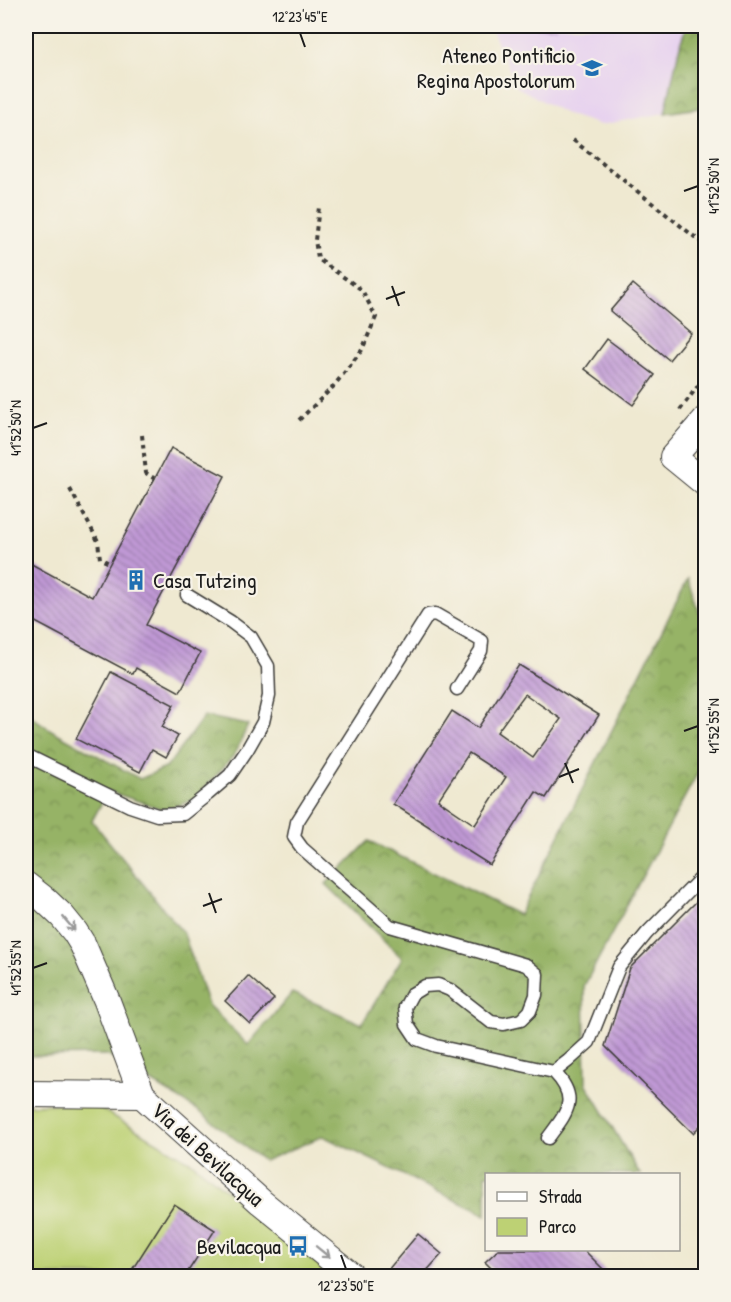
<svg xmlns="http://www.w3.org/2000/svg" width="731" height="1302" font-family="'Patrick Hand',sans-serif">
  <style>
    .built { fill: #e7d2ef }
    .forest { fill: url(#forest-crowns); stroke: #596841; stroke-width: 1.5 }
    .green { fill: #bdd174; stroke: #6c7648; stroke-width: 1.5 }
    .building { fill: url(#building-back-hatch); fill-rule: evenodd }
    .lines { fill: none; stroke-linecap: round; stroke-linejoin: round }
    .lane-casing { stroke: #3c3b37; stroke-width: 15 }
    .street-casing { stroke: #3c3b37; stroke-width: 28 }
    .path { stroke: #3c3b37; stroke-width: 4; stroke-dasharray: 4.5 4.5; stroke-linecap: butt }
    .lane { stroke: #fff; stroke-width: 12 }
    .street { stroke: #fff; stroke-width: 26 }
    .oneway { stroke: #999 }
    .ticks { fill: none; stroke: #1c1c1c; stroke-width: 2 }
    .labels { text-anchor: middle; stroke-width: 4.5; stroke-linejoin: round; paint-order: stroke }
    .poi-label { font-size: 22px; fill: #1c1c1c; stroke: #f7f3e8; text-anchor: end }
    .street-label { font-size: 22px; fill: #1c1c1c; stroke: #f7f3e8 }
    .neatline { fill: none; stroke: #1c1c1c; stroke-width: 2 }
    .ticks-label { font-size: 15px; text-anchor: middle; fill: #1c1c1c }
  </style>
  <defs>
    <pattern id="forest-crowns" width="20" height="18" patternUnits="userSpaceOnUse" patternTransform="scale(1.5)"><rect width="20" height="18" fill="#96b366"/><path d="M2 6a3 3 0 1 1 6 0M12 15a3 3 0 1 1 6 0" fill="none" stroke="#7a9153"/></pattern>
    <pattern id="building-back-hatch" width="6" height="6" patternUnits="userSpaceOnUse" patternTransform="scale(1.5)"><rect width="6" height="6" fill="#c099d5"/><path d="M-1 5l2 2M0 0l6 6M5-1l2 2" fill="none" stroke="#9b7cac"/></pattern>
  </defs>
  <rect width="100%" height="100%" fill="#f7f3e8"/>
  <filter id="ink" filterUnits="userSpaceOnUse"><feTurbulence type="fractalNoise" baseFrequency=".0167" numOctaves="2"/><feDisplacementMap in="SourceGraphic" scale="12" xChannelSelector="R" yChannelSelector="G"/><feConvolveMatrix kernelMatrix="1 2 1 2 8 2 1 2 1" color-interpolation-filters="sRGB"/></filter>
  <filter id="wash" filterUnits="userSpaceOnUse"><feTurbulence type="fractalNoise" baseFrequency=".008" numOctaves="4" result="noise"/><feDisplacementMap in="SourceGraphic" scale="24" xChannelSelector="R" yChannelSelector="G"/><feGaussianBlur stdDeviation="1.35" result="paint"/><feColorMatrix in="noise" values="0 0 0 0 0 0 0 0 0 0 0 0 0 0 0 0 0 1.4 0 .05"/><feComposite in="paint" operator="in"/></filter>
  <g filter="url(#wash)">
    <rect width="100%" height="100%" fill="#efe9d1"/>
    <!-- built -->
    <path class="built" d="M490,26H686L679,49L665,113L600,125L566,114L517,87Z"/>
    <!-- forest -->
    <g class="forest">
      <path d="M686,26H705V107L665,113L679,49Z"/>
      <path d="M688,579L705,628V759L584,986L586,1083L640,1174H486V1215L323,1136L264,1161L196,1109L107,1055L26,1056V713L53,731L140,779L167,767L204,716L248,725L235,754L195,799L165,810L108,791L92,821L184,934L208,1005L248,1045L292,993L362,1024L402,958L326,884L369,841L519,915Z"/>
    </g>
    <!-- green -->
    <path class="green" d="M91,1103L193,1163L331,1276H26V1105Z"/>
    <g id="blocks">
      <!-- building -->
      <g class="building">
        <rect x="507" y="26" width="49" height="2"/>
        <path d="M633,284L691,333L669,360L610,311Z"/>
        <path d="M607,339L655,375L633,405L585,369Z"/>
        <path d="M171,448L225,476L146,625L200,653L180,692L136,668L133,674L26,617V561L92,597Z"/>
        <path d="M519,665L599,715L546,798L536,792L490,865L393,804L452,711L478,728ZM525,694L561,719L533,758L497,732ZM469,753L506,777L475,825L438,800Z"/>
        <path d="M111,672L174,705L162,727L178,736L166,757L152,749L140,772L76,739Z"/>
        <path d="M706,892V1120L693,1133L605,1046L630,968Z"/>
        <path d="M248,976L274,999L250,1024L225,1001Z"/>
        <path d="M174,1204L215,1230L185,1276H128Z"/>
        <path d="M418,1234L442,1254L422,1276H395L387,1271Z"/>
        <path d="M498,1250H584L610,1276H499L485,1262Z"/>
      </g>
    </g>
  </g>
  <g filter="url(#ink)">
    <use href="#blocks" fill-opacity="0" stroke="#3c3b37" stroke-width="1.5"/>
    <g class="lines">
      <!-- lane casing -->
      <g class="lane-casing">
        <g id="lane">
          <path d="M457,689L481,651L482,641L435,614L428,615L297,822L294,837L302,848L390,926L526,965L537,974L536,995L530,1011L521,1020L504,1024L491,1022L450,990L438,985L425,986L412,994L405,1007L407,1024L417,1039L436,1046L554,1072C580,1099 567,1112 548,1138"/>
          <path d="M26,755L130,806L157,815L183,814L208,794L230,775L247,750L263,722L269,696L268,666L251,637L231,622L187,595"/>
          <path d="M554,1072L568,1061L589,1042L619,967L647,933L706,873"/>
        </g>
      </g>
      <!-- street casing -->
      <g class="street-casing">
        <g id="street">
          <path d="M706,419L673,457L706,484"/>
          <path d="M26,885L44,899L62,916L75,932L83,945L107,1001L142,1095L261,1202L352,1276"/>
          <path d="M26,1094L142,1095"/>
        </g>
      </g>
      <!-- path -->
      <g class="path">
        <path d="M573,140L706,246"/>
        <path d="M680,410L706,375"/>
        <path d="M299,420L333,387L362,350L376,317L362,290L318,259L315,240L319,207"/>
        <path d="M142,435L146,473L155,479"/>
        <path d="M70,489L98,541L100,559L110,563"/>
      </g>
      <!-- lane -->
      <use href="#lane" class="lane"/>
      <!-- street -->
      <use href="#street" class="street"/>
    </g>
    <!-- one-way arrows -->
    <defs><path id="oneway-shaft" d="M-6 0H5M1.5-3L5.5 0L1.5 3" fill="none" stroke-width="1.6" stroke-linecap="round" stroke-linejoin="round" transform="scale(1.5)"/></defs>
    <g class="oneway">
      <use href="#oneway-shaft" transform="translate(69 924) rotate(50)"/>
      <use href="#oneway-shaft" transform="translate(323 1252) rotate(39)"/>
    </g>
  </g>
  <!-- ticks -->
  <path class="ticks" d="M300,33L305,47M684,191L698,186M392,286L399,306M386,299L405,292M33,428L47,423M684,731L698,726M565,763L573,783M559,777L579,769M209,893L216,913M203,906L222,899M33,968L47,963M341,1255L346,1269"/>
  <!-- icons -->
  <defs>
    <g id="university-bare" transform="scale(1.62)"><path d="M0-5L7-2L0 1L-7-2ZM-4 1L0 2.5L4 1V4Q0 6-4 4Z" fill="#1f6fb2" stroke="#f7f3e8" stroke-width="2.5" paint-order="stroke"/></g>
    <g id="building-bare" transform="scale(1.62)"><path d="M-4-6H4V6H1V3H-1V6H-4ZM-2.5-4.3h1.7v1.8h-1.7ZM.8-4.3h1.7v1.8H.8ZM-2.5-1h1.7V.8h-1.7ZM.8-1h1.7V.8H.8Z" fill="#1f6fb2" stroke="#f7f3e8" stroke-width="2.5" paint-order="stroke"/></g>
    <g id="bus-bare" transform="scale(1.62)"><path d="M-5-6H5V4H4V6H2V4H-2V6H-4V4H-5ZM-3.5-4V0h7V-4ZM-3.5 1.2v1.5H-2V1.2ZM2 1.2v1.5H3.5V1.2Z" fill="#1f6fb2" stroke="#f7f3e8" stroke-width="2.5" paint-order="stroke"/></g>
  </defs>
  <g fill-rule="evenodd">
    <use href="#university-bare" x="592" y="68"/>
    <use href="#building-bare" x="136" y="580"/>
    <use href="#bus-bare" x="298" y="1246"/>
  </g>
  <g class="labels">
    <!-- poi labels -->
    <g class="poi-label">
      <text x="575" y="63">Ateneo Pontificio<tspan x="575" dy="25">Regina Apostolorum</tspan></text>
      <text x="153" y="588" text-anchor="start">Casa Tutzing</text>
      <text x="281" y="1254">Bevilacqua</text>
    </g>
    <!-- street labels -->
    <g class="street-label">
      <text transform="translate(208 1154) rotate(42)" y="8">Via dei Bevilacqua</text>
    </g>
  </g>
  <!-- margin -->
  <rect width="731" height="1302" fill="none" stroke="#f7f3e8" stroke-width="66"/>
  <!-- legend -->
  <rect x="485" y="1173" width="195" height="78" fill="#f7f3e8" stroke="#9f9d96" stroke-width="1.5"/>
  <rect x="497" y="1192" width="30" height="9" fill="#ffffff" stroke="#9f9d96" stroke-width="1.5"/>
  <text x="539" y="1203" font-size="18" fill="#1c1c1c">Strada</text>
  <rect x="497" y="1218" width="30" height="18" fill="#bdd174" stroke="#9f9d96" stroke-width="1.5"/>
  <text x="539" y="1233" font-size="18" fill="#1c1c1c">Parco</text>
  <rect x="33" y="33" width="665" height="1236" class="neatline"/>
  <g class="ticks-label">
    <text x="300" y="22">12°23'45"E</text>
    <text transform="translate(714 186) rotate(-90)" y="5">41°52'50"N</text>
    <text transform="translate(16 428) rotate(-90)" y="5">41°52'50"N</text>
    <text transform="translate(714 726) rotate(-90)" y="5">41°52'55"N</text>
    <text transform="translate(16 968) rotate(-90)" y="5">41°52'55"N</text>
    <text x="346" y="1291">12°23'50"E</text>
  </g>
</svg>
